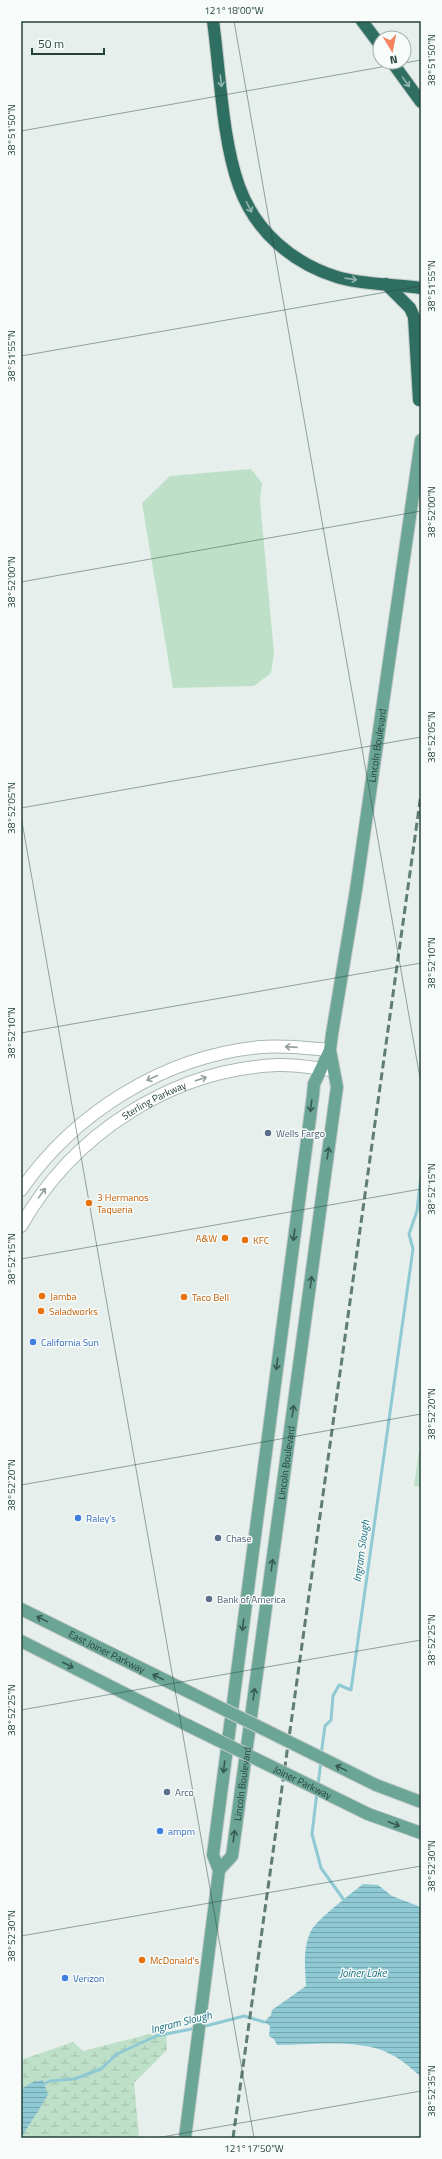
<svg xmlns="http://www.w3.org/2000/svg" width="442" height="2159" font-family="'Titillium Web',sans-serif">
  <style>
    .wetland { fill: url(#wetland-marsh) }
    .green { fill: #bfe0c8 }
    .water { fill: url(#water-rules) }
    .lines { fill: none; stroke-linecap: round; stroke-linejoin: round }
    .stream { stroke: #8ec9d4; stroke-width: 3 }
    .minor-casing { stroke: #a8b8b2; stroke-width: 14 }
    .major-casing { stroke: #c2cac8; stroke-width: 14 }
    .highway-casing { stroke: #c2cac8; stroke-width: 14 }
    .minor { stroke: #fff; stroke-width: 12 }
    .major { stroke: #6aa596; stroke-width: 12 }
    .highway { stroke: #2f6f62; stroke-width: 12 }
    .rail { stroke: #5f7d75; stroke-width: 3; stroke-dasharray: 8 4; stroke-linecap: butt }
    .major-bridge-casing { stroke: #c2cac8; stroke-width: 14; stroke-linecap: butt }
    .major-bridge { stroke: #6aa596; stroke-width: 12 }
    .oneway { stroke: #93b5ae }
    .oneway2 { stroke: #92a09c }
    .oneway3 { stroke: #365b51 }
    .ticks { fill: none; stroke: #24423a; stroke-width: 1; stroke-opacity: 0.45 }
    .service-dot { fill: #5c6f8a; stroke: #f7fbf9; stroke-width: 1.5 }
    .food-dot { fill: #e8710a; stroke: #f7fbf9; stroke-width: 1.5 }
    .shop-dot { fill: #3f7fe0; stroke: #f7fbf9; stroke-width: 1.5 }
    .labels { text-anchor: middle; stroke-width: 3; stroke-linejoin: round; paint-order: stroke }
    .street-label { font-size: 10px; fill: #24423a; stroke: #f7fbf9 }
    .service-label { font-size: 10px; fill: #4e5e75; stroke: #f7fbf9; text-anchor: start }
    .food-label { font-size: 10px; fill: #c56008; stroke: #f7fbf9; text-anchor: start }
    .shop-label { font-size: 10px; fill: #366cbe; stroke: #f7fbf9; text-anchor: start }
    .water-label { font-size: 11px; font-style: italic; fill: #1c6f80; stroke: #f7fbf9 }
    .neatline { fill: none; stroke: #24423a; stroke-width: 1.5 }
    .ticks-label { font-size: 10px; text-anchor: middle; fill: #24423a }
  </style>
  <defs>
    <pattern id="wetland-marsh" width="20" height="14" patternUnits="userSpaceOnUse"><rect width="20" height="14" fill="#bfe0c8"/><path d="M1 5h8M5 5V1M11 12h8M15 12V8" fill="none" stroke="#a4c1ad"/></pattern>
    <pattern id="water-rules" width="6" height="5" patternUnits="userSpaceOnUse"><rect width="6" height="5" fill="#8ec9d4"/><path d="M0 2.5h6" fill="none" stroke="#74a5ad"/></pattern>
  </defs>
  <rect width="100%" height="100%" fill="#e6efeb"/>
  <!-- wetland -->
  <path class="wetland" d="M166,2030L167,2050L134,2083L139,2138H21V2060L73,2042L83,2051Z"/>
  <!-- green -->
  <g class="green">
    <path d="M251,469L262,483L260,501L274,653L271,673L254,686L173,688L142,503L170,476Z"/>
    <path d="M419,1451L421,1452V1487L414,1486Z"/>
  </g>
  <!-- water -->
  <g class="water">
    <path d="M363,1884L378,1885L392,1896L421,1907V2077C410,2067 400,2058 386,2052C357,2039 309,2045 277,2045L274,2039L269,2036L270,2026L264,2022L271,2015L272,2010L306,1986C305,1968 303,1949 310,1933C315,1920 351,1894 363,1884Z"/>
    <path d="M43,2080L48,2095L21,2138V2089L33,2082Z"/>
  </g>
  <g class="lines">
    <!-- stream -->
    <g class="stream">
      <path d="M321,1755L325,1726L331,1720L333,1696L339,1685L351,1690L413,1249L409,1234L417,1211L421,1176"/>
      <path d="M318,1785L321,1761"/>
      <path d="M317,1792L312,1834L321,1868L344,1900"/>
      <path d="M202,2027L244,2016L264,2022"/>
      <path d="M42,2085L50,2081L74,2079L101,2069L117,2054L156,2036L197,2028"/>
    </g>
    <!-- minor casing -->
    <g class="minor-casing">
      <g id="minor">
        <path d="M21,1190C75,1112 165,1056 261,1047C284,1045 307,1048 330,1050"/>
        <path id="s1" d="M21,1226C73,1134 171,1070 277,1065C295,1064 314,1068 331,1070"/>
      </g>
    </g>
    <!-- major casing -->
    <g class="major-casing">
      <g id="major">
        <path id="s2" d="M21,1609L193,1694"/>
        <path d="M21,1641L187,1725"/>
        <path d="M376,1785L421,1802"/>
        <path d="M368,1814L421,1833"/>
        <path id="s3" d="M219,1870L232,1856L337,1087L330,1050L332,1034L356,890L421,440"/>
        <path d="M185,2138L218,1879L219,1870L213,1855L313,1095L314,1084L330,1050"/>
      </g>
    </g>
    <!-- highway casing -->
    <g class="highway-casing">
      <g id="highway">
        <path d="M213,21C220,71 222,139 239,186C255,231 292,263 337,277C363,285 394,284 421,288"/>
        <path d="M362,21L380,45"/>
        <path d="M392,62L421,102"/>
        <path d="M386,284L410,308L414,317L419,400"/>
      </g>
    </g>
    <!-- minor -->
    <use href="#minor" class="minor"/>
    <!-- major -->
    <use href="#major" class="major"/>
    <!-- highway -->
    <use href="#highway" class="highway"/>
    <!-- rail -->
    <path class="rail" d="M233,2138L421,794"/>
    <!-- major-bridge casing -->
    <g class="major-bridge-casing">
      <g id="major-bridge">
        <path d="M193,1694L376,1785"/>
        <path id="s4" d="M187,1725L368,1814"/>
      </g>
    </g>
    <!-- major-bridge -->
    <use href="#major-bridge" class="major-bridge"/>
  </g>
  <!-- one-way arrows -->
  <defs><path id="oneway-shaft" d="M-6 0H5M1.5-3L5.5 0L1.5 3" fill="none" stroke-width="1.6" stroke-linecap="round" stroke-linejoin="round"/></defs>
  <g class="oneway">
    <use href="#oneway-shaft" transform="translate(221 81) rotate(83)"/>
    <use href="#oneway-shaft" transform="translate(406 82) rotate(54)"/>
    <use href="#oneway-shaft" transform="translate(249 207) rotate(63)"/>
    <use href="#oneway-shaft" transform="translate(351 279) rotate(8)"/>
  </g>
  <g class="oneway2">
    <use href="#oneway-shaft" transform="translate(291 1047) rotate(-176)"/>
    <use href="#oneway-shaft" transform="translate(152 1078) rotate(155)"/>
    <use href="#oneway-shaft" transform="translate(201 1079) rotate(-18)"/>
    <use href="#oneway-shaft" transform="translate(42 1193) rotate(-54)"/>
  </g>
  <g class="oneway3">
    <use href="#oneway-shaft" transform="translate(311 1106) rotate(97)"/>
    <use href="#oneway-shaft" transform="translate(328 1153) rotate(-82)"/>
    <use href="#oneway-shaft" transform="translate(294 1235) rotate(98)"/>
    <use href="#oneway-shaft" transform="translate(311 1282) rotate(-82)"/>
    <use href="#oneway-shaft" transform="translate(277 1364) rotate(97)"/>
    <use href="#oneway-shaft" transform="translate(293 1411) rotate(-82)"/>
    <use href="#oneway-shaft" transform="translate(272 1565) rotate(-82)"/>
    <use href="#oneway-shaft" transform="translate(42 1619) rotate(-154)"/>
    <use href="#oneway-shaft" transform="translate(243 1625) rotate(97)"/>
    <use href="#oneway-shaft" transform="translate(68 1665) rotate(27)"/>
    <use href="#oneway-shaft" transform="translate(158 1677) rotate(-154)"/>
    <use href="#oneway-shaft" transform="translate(254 1694) rotate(-82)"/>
    <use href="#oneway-shaft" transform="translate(224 1767) rotate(97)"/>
    <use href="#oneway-shaft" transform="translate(341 1768) rotate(-154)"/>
    <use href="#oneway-shaft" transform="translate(394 1824) rotate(21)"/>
    <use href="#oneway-shaft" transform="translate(234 1836) rotate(-82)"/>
  </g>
  <!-- ticks -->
  <path class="ticks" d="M234,21L421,1084M21,131L421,60M21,356L421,286M21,582L421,511M21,808L421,737M21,816L254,2138M21,1033L421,963M21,1259L421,1189M21,1485L421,1414M21,1710L421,1640M21,1936L421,1866M156,2138L421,2091"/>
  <!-- markers -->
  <g class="service-dot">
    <circle cx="268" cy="1133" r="4"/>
    <circle cx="218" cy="1538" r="4"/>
    <circle cx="209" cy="1599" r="4"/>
    <circle cx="167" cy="1792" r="4"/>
  </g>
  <g class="food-dot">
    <circle cx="89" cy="1203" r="4"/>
    <circle cx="225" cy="1238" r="4"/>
    <circle cx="245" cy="1240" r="4"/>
    <circle cx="42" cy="1296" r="4"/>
    <circle cx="184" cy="1297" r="4"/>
    <circle cx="41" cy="1311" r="4"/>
    <circle cx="142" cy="1960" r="4"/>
  </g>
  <g class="shop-dot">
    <circle cx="33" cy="1342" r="4"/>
    <circle cx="78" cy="1518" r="4"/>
    <circle cx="160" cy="1831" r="4"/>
    <circle cx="65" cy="1978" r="4"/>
  </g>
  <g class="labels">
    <!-- street labels -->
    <g class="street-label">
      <text dy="4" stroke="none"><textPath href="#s3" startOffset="1141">Lincoln Boulevard</textPath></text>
      <text dy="4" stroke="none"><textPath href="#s1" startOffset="186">Sterling Parkway</textPath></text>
      <text dy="4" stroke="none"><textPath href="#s3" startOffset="416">Lincoln Boulevard</textPath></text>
      <text dy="4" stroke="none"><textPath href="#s2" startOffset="96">East Joiner Parkway</textPath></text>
      <text dy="4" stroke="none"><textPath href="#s4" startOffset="129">Joiner Parkway</textPath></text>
      <text dy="4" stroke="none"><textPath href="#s3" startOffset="92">Lincoln Boulevard</textPath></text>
    </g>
    <!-- service labels -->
    <g class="service-label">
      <text x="276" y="1137">Wells Fargo</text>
      <text x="226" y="1542">Chase</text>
      <text x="217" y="1603">Bank of America</text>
      <text x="175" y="1796">Arco</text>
    </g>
    <!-- food labels -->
    <g class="food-label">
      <text x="97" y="1201">3 Hermanos<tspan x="97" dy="12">Taqueria</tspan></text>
      <text x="217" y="1242" text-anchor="end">A&amp;W</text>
      <text x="253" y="1244">KFC</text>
      <text x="50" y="1300">Jamba</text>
      <text x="192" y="1301">Taco Bell</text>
      <text x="49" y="1315">Saladworks</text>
      <text x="150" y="1964">McDonald's</text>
    </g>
    <!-- shop labels -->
    <g class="shop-label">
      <text x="41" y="1346">California Sun</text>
      <text x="86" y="1522">Raley's</text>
      <text x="168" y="1835">ampm</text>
      <text x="73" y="1982">Verizon</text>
    </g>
    <!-- water labels -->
    <g class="water-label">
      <text transform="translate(361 1551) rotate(-82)" y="4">Ingram Slough</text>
      <text x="363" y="1977">Joiner Lake</text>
      <text transform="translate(181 2022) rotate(-14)" y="4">Ingram Slough</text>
    </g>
  </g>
  <!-- border -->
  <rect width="442" height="2159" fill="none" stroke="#f7fbf9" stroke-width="44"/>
  <!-- north arrow -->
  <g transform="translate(392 50) rotate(170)"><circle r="19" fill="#f7fbf9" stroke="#a3b1ad"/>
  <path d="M0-3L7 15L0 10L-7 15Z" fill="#f4845f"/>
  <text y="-6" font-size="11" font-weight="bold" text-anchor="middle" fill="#24423a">N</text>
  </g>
  <!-- scale -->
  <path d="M32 48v6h72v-6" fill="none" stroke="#24423a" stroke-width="2"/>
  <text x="38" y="48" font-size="12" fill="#24423a" stroke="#f7fbf9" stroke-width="3" paint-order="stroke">50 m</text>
  <rect x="22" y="22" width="398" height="2115" class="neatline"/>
  <g class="ticks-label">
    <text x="234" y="14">121°18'00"W</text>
    <text transform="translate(431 60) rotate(-90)" y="4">38°51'50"N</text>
    <text transform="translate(11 130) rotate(-90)" y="4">38°51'50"N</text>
    <text transform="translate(431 286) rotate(-90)" y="4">38°51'55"N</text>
    <text transform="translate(11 356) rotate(-90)" y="4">38°51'55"N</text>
    <text transform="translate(431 512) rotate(-90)" y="4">38°52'00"N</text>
    <text transform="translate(11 582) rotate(-90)" y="4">38°52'00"N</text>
    <text transform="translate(431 737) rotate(-90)" y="4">38°52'05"N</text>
    <text transform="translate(11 808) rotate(-90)" y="4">38°52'05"N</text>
    <text transform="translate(431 963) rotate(-90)" y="4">38°52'10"N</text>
    <text transform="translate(11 1033) rotate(-90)" y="4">38°52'10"N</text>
    <text transform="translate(431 1189) rotate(-90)" y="4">38°52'15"N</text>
    <text transform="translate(11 1259) rotate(-90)" y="4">38°52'15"N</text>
    <text transform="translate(431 1414) rotate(-90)" y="4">38°52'20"N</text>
    <text transform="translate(11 1485) rotate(-90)" y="4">38°52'20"N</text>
    <text transform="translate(431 1640) rotate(-90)" y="4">38°52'25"N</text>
    <text transform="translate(11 1710) rotate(-90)" y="4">38°52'25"N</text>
    <text transform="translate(431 1866) rotate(-90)" y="4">38°52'30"N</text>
    <text transform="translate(11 1936) rotate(-90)" y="4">38°52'30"N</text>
    <text transform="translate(431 2091) rotate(-90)" y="4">38°52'35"N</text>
    <text x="254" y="2152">121°17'50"W</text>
  </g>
</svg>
